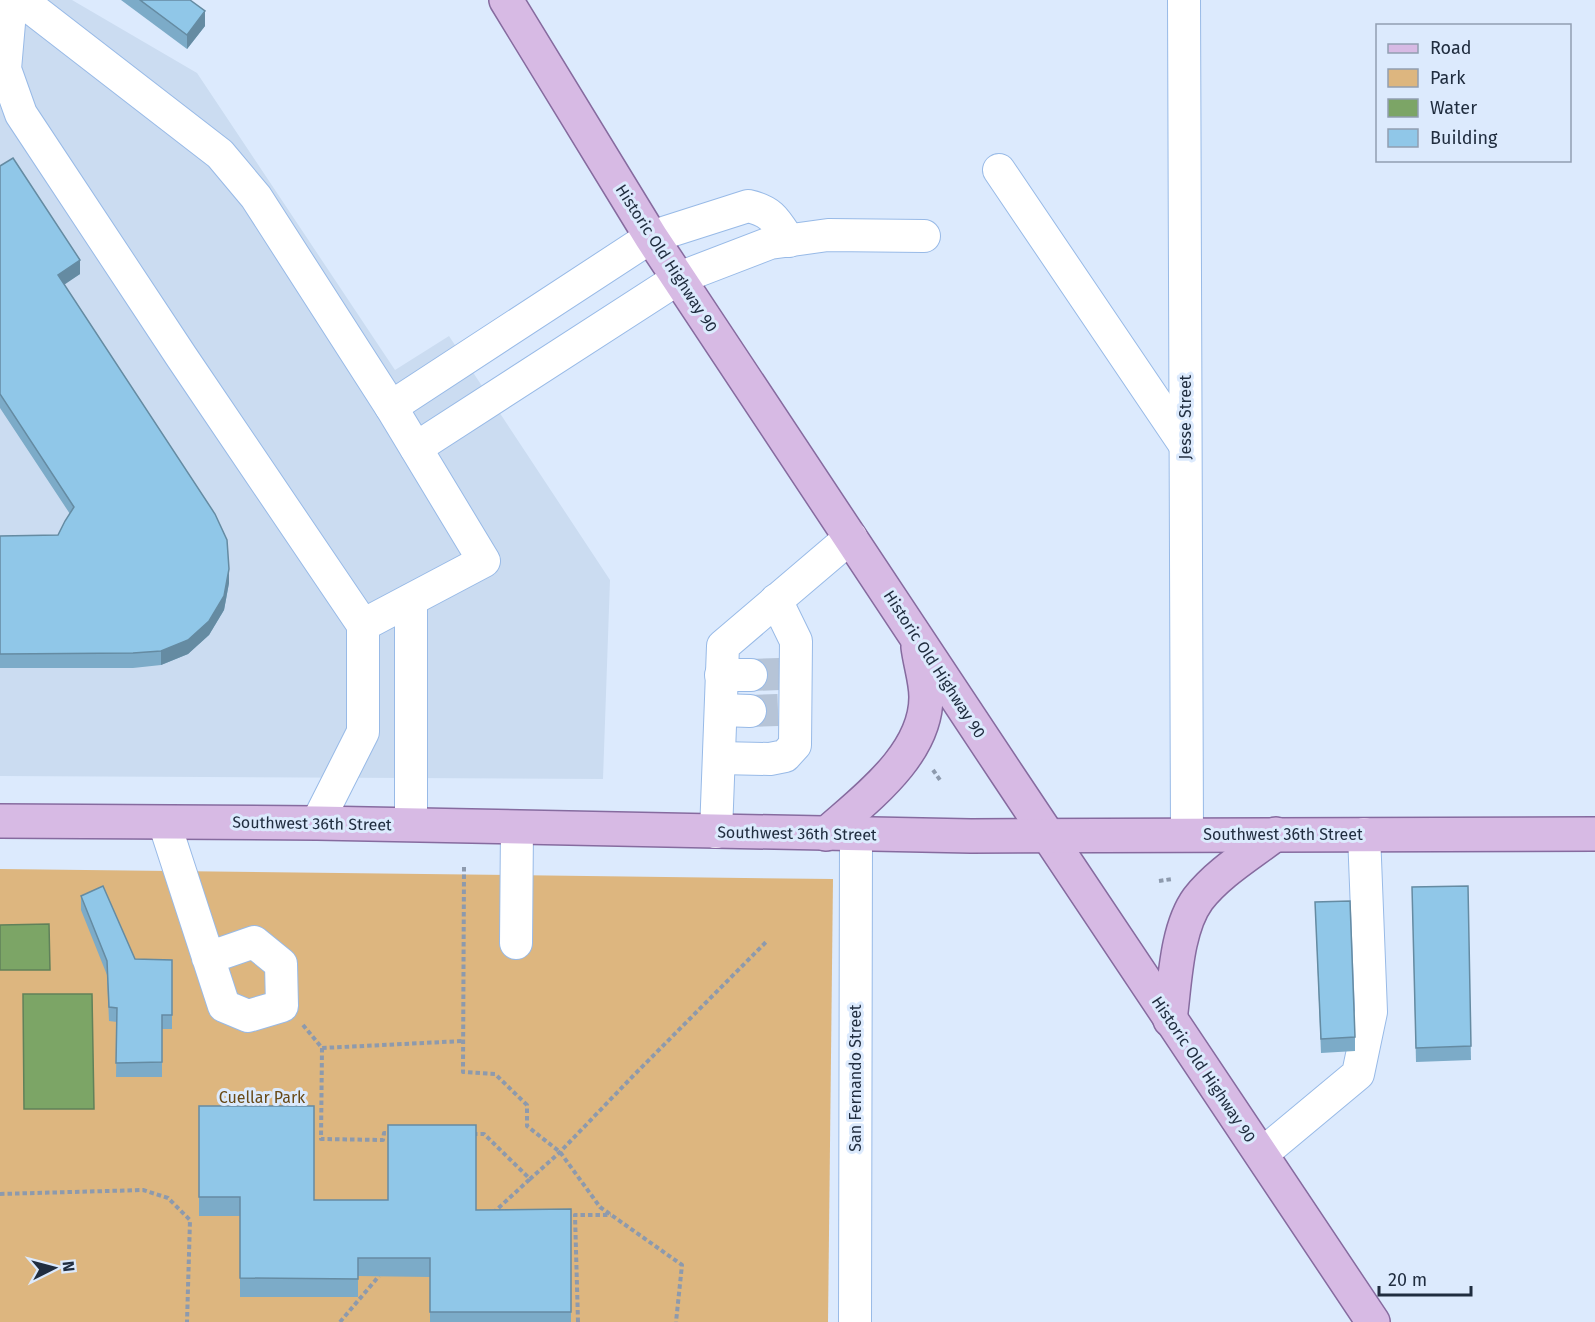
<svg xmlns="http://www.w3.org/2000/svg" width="1595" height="1322" font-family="'Fira Sans',sans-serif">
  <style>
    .built { fill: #cbdcf1 }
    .green { fill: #ddb67f }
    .water { fill: #7ca566; stroke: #60815a; stroke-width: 1.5 }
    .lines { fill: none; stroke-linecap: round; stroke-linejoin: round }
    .minor-tunnel { stroke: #b6c4d7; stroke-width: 32; stroke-dasharray: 32 16; stroke-linecap: butt }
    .minor-casing { stroke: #98bae7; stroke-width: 34 }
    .major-casing { stroke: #866b9f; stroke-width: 36 }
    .path { stroke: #8d9aad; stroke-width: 4; stroke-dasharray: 4.5 3; stroke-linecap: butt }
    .minor { stroke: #fff; stroke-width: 32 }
    .major { stroke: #d7bae4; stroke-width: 33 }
    .wall { fill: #7cabc8 }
    .shaded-wall { fill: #658ba2 }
    .building { fill: #90c7e8; stroke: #658ba2; stroke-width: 1.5 }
    .labels { text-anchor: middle; stroke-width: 6; stroke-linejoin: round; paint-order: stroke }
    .street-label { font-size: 16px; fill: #202d3f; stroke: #dceafd }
    .park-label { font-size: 16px; fill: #684916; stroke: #dceafd }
  </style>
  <rect width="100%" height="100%" fill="#dceafd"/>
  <!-- built -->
  <path class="built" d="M0,0H72L197,73L395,370L449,336L610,580L603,779L0,776Z"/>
  <!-- green -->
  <path class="green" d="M0,869L833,879L828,1322H0Z"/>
  <!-- water -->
  <g class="water">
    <path d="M49,924L50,970H0V925Z"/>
    <path d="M23,994H92L94,1109H24Z"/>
  </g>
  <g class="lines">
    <!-- minor-tunnel -->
    <g class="minor-tunnel">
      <path d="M751,675L780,674"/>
      <path d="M750,711L778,710"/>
    </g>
    <!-- minor casing -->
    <g class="minor-casing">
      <g id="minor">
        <path d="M11,0L5,69L21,114L181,356L363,625V732L317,823"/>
        <path d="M21,0L220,154L256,197L391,407L484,561L363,625"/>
        <path d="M1184,0L1187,835"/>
        <path d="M999,170L1185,445"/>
        <path d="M391,407L651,237L748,206C772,211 776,221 789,241"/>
        <path d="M416,448L679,278L770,243L828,235L924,236"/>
        <path d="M411,600V825"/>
        <path d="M721,675H751"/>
        <path d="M721,710L750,711"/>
        <path d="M719,758L770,759L785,756L795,745L796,641L776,600"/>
        <path d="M164,822L224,1006L248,1016L282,1006L281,964L254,942L208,958"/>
        <path d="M716,832L723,646L851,537"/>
        <path d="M516,943L517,827"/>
        <path d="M1262,1154L1358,1074L1371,1012L1364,834"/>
        <path d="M855,1322L856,835"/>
      </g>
    </g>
    <!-- major casing -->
    <g class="major-casing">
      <g id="major">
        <path d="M506,0L651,237L1007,774L1373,1322"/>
        <path d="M0,821L317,823L971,836L1595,834"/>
        <path d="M826,834C865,799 926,755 926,697C926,681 920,663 918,647"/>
        <path d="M1170,1020C1175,983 1176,929 1198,899C1218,873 1250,854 1276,834"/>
      </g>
    </g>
    <!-- path -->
    <g class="path">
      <path d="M933,770L940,780"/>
      <path d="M464,867L463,1072L495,1074L527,1105V1126L560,1152L600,1207L682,1265L676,1322"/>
      <path d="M1159,881L1172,879"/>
      <path d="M303,1025L322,1048L463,1041"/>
      <path d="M322,1048L321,1139L383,1140L384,1133H391"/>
      <path d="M473,1134H484L530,1179L560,1152L633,1076L766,942"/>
      <path d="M0,1194L143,1190L168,1198L190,1220L187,1322"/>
      <path d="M493,1213L530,1179"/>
      <path d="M340,1322L379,1276"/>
      <path d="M578,1322L575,1215H611"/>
    </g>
    <!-- minor -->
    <use href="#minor" class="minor"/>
    <!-- major -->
    <use href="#major" class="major"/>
  </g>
  <!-- wall -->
  <g class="wall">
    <path d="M121,0H190L205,26L187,49Z"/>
    <path d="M0,166L80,274L64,284L229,583L224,610L209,635L188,654L161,665L133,668H0V536L58,535L70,514L0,408Z"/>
    <path d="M1468,886L1471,1060L1416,1062L1412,887Z"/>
    <path d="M81,896L135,959L172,960V1029H162V1077H116L117,1022L109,1021L107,975L81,910Z"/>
    <path d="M1315,902L1355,1037V1051L1321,1053Z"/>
    <path d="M199,1106L314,1200L476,1210L571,1209V1322H430V1277L358,1276V1297H240V1216H199Z"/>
  </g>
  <!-- shaded-wall -->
  <g class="shaded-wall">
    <path d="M205,11V26L187,49V35Z"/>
    <path d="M80,260V274L58,289V275Z"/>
    <path d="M229,569V583L224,610L209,635L188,654L161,665V651Z"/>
  </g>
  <!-- building -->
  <g class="building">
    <path d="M140,0H190L205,11L187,35Z"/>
    <path d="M13,158L80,260L58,275L215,514L227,540L229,569L224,596L209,621L188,640L161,651L133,653L0,654V536L58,535L65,521L74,507L0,394V166Z"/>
    <path d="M103,886L135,959L172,960V1015H162V1062L116,1063L117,1008L109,1007L107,961L81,896Z"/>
    <path d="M1468,886L1471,1046L1416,1048L1412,887Z"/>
    <path d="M1350,901L1355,1037L1321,1039L1315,902Z"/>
    <path d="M199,1106H314V1200H388V1125H476V1210L571,1209V1312H430V1258H358V1279L240,1278V1197H199Z"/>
  </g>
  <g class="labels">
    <!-- street labels -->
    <g class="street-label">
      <text transform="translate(667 258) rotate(57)" y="6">Historic Old Highway 90</text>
      <text transform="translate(1185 417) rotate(-90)" y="6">Jesse Street</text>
      <text transform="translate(935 664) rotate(57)" y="6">Historic Old Highway 90</text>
      <text transform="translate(312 823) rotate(1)" y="6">Southwest 36th Street</text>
      <text transform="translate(797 833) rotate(1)" y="6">Southwest 36th Street</text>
      <text x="1283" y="840">Southwest 36th Street</text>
      <text transform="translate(1204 1069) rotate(56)" y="6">Historic Old Highway 90</text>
      <text transform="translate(855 1078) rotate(-90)" y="6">San Fernando Street</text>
    </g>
    <!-- park labels -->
    <g class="park-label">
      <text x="262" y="1103">Cuellar Park</text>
    </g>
  </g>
  <!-- legend -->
  <rect x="1376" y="24" width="195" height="138" fill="#dceafd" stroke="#919eb1" stroke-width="1.5"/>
  <rect x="1388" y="44" width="30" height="9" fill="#d7bae4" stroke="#919eb1" stroke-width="1.5"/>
  <text x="1430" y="54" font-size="18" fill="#202d3f">Road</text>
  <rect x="1388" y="69" width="30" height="18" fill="#ddb67f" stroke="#919eb1" stroke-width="1.5"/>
  <text x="1430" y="84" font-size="18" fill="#202d3f">Park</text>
  <rect x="1388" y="99" width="30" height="18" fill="#7ca566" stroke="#919eb1" stroke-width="1.5"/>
  <text x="1430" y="114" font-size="18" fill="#202d3f">Water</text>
  <rect x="1388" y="129" width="30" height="18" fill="#90c7e8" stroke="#919eb1" stroke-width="1.5"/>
  <text x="1430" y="144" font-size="18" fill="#202d3f">Building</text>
  <!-- north arrow -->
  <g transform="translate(54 1268) rotate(84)" stroke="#dceafd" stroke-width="4.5" paint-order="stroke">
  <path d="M0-4.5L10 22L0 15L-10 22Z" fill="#202d3f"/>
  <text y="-9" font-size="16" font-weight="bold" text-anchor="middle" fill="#202d3f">N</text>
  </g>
  <!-- scale -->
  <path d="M1379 1286v9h92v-9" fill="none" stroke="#202d3f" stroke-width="3"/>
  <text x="1388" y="1286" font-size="18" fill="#202d3f" stroke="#dceafd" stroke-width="4.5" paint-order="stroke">20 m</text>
</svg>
